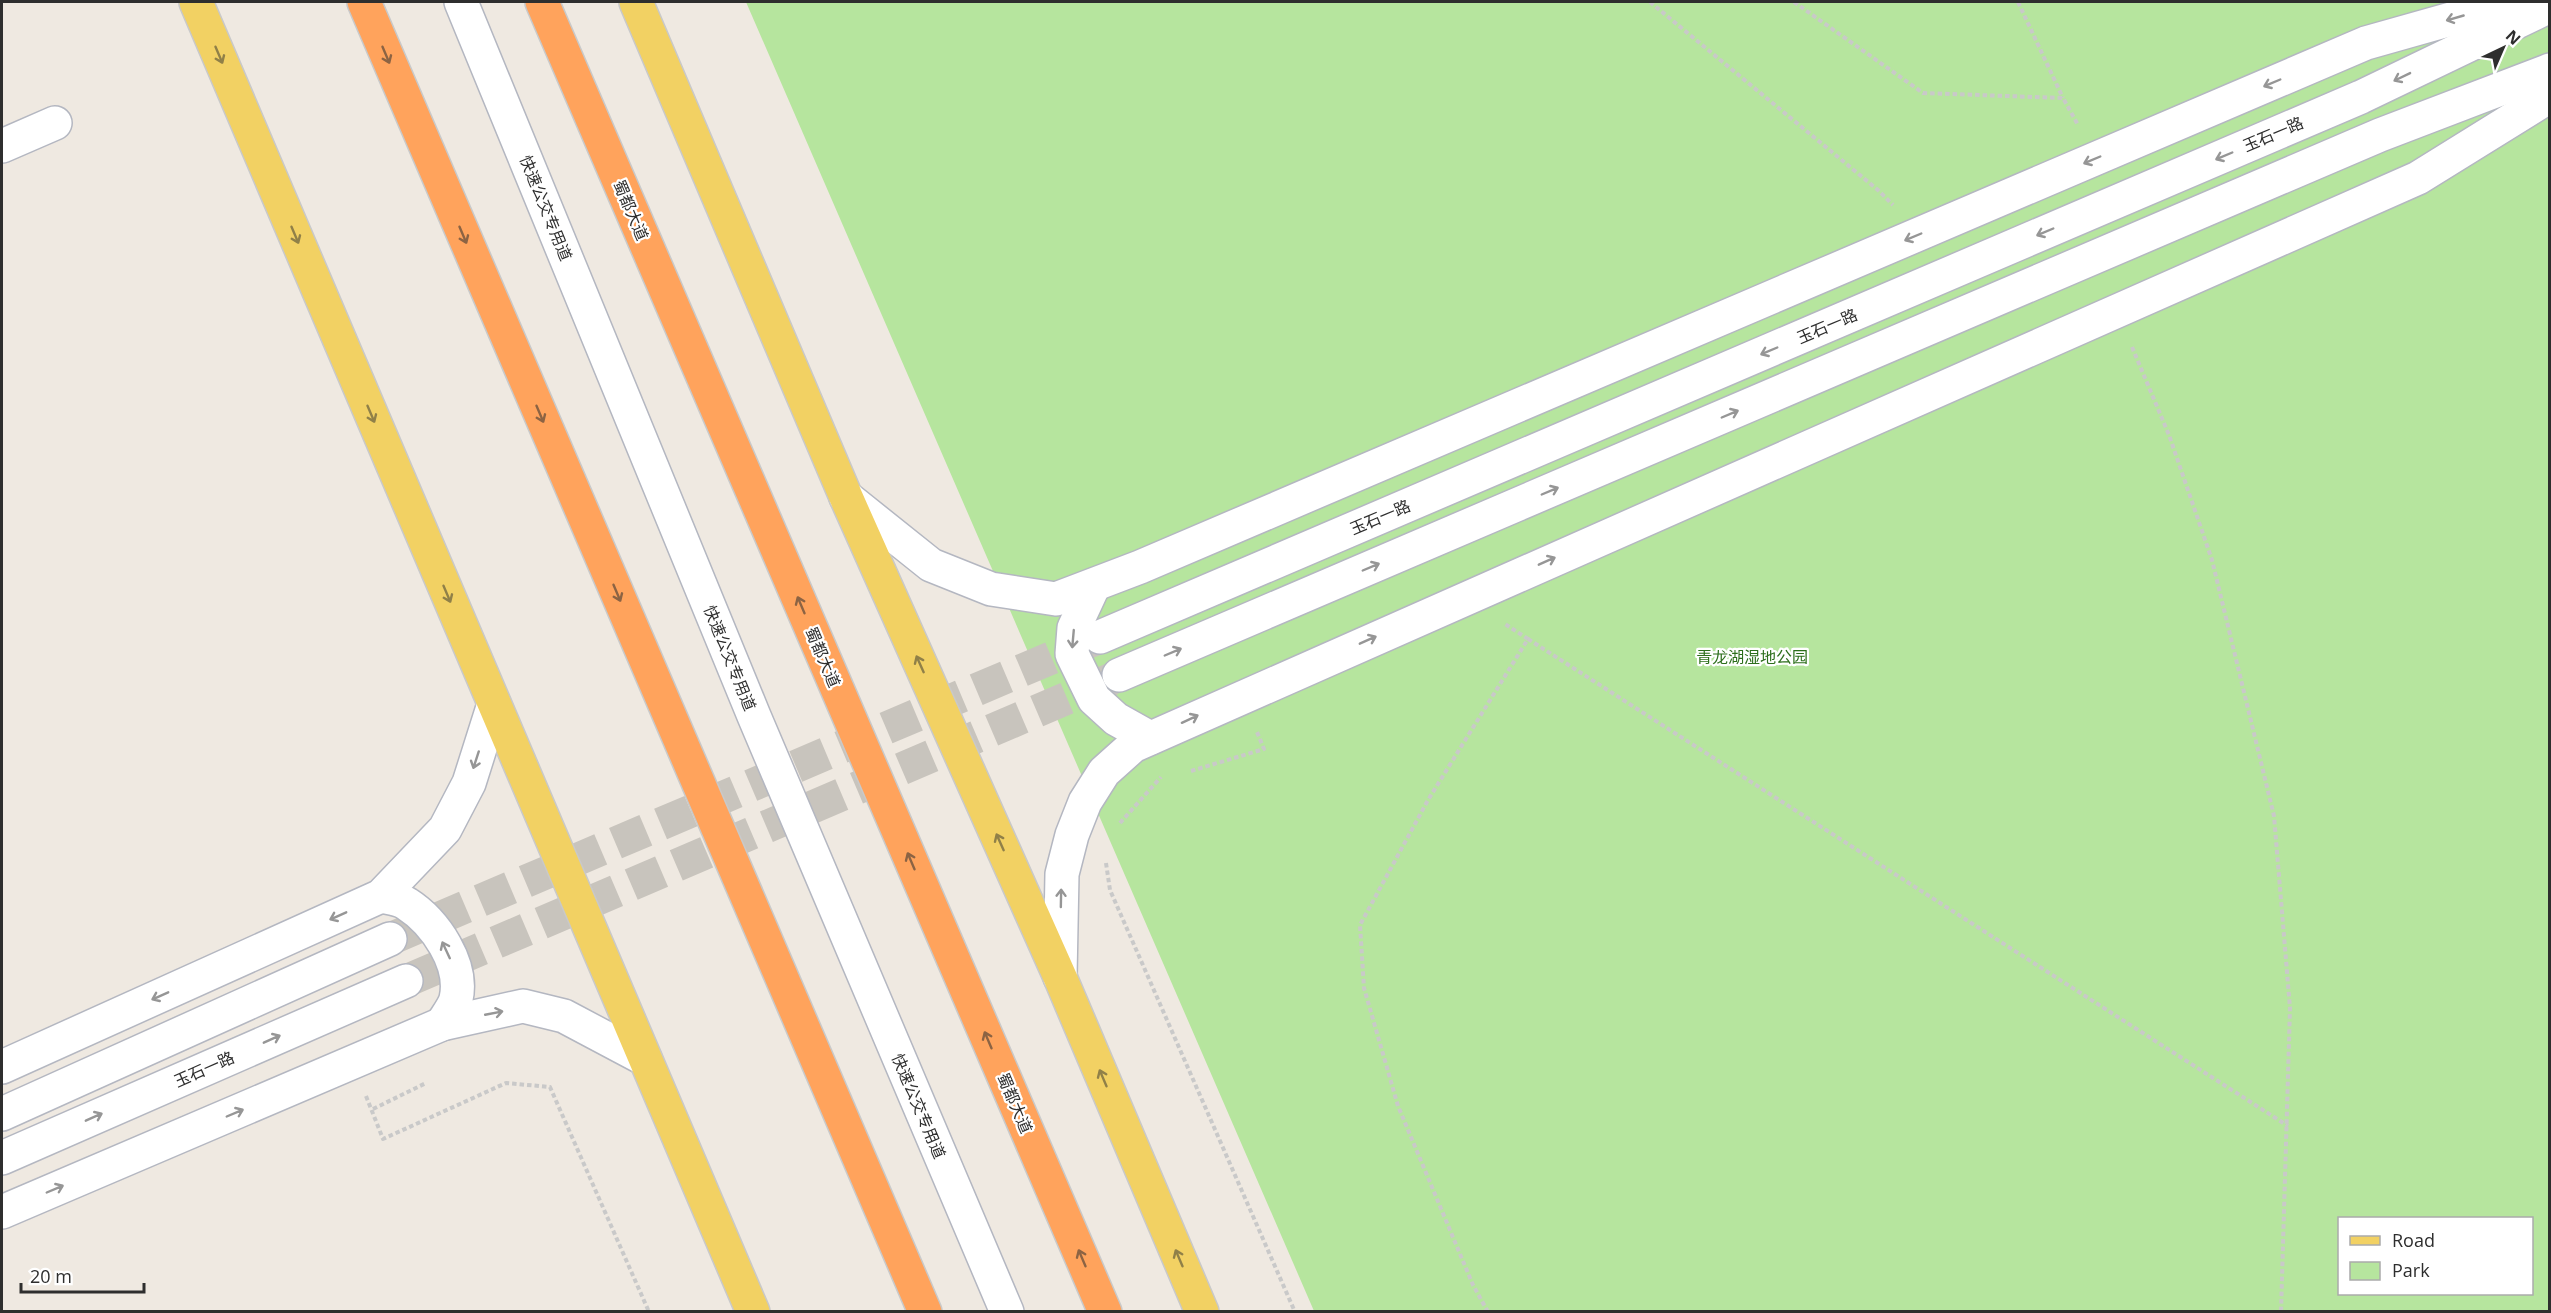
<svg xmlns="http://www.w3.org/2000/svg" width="2551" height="1313" font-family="'Open Sans','Noto Sans SC',sans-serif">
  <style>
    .green { fill: #b6e59e; fill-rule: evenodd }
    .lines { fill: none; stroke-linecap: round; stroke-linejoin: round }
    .minor-tunnel { stroke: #c8c4bd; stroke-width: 33; stroke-dasharray: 33 16; stroke-linecap: butt }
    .minor-casing { stroke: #b4b7c1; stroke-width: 36 }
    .major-casing { stroke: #c9c9c9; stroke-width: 36 }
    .highway-casing { stroke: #c9c9c9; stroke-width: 36 }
    .path { stroke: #c9c9c9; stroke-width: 4; stroke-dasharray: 4.5 3; stroke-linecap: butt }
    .minor { stroke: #fff; stroke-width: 33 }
    .major { stroke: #f2d163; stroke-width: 33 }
    .highway { stroke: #ffa35c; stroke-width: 33 }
    .oneway { stroke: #969696 }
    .oneway2 { stroke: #908048 }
    .oneway3 { stroke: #8c6343 }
    .labels { text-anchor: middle; stroke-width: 4.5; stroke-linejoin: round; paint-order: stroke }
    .street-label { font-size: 16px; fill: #2e2e2e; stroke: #fff }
    .park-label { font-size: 16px; fill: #2c6e1b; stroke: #fff }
  </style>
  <rect width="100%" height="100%" fill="#efe9e1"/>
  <!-- green -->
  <path class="green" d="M746,2H2549V1311H1314ZM2340,1218H2532V1294H2340Z"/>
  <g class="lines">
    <!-- minor-tunnel -->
    <g class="minor-tunnel">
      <path d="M390,939L1098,638"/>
      <path d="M406,981L1114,678"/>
    </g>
    <!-- minor casing -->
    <g class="minor-casing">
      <g id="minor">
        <path d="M461,2L754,716L1007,1312"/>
        <path d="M2,146L55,123"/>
        <path d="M846,497L931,565L991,589L1056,599L1140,567L2366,43L2511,2"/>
        <path d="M1094,585L1074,628L1072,654L1094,699L1116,719L1150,738"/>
        <path d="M1100,637L2361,97L2550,6"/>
        <path d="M1119,675L2380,135L2550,70"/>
        <path d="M381,896C389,898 400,899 407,904C435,922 464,964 456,999C454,1007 446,1017 442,1024"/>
        <path d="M1060,977L1062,874L1072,835L1085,802L1104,772L1133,746L2418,178L2550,96"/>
        <path d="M2,1067L381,896L445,829L469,783L494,704"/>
        <path d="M2,1114L390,939"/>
        <path d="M2,1158L406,981"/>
        <path d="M2,1212L442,1024L523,1006L564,1016L645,1059"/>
      </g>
    </g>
    <!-- major casing -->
    <g class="major-casing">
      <g id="major">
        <path d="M196,2L753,1312"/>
        <path d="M636,2L846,497L1060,977L1202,1312"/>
      </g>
    </g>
    <!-- highway casing -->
    <g class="highway-casing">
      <g id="highway">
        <path d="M364,2L925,1312"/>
        <path d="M542,2L1105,1312"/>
      </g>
    </g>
    <!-- path -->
    <g class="path">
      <path d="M1650,2L1878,190L1893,205"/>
      <path d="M1794,2L1923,93L2063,98L2078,125"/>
      <path d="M2018,2L2063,98"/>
      <path d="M2132,347L2169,435L2212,560L2274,816L2290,1008L2281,1312"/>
      <path d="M1528,639L2288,1126"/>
      <path d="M1191,771L1264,749L1257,732"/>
      <path d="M1120,823L1161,777"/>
      <path d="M1106,863L1110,890L1295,1312"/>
      <path d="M366,1096L383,1139L506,1083L550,1087L649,1312"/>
      <path d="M373,1109L426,1083"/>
      <path d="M1488,1312L1473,1285L1398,1106L1364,988L1360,925L1428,800L1528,639L1505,624"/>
    </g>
    <!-- minor -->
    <use href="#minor" class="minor"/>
    <!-- major -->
    <use href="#major" class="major"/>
    <!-- highway -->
    <use href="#highway" class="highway"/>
  </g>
  <!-- one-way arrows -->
  <defs><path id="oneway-shaft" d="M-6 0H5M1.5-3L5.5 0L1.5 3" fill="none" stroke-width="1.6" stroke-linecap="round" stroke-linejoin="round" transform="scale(1.5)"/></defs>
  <g class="oneway">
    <use href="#oneway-shaft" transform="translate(2455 18) rotate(164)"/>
    <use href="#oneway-shaft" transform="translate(2402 77) rotate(154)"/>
    <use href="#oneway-shaft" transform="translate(2272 83) rotate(157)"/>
    <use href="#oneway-shaft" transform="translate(2224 156) rotate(157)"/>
    <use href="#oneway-shaft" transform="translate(2092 160) rotate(157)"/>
    <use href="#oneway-shaft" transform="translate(2045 232) rotate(157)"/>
    <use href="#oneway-shaft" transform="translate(1913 237) rotate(157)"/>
    <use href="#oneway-shaft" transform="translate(1769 351) rotate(157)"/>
    <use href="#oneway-shaft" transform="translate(1730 414) rotate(-23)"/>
    <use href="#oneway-shaft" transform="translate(1550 491) rotate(-23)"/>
    <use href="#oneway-shaft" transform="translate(1547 561) rotate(-24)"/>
    <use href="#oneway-shaft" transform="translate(1371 567) rotate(-23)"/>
    <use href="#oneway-shaft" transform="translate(1073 639) rotate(95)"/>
    <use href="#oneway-shaft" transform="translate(1368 640) rotate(-24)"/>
    <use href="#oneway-shaft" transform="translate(1173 652) rotate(-23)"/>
    <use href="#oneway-shaft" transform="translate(1190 719) rotate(-25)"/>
    <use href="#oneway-shaft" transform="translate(476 760) rotate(108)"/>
    <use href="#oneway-shaft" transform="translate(1061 898) rotate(-89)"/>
    <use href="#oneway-shaft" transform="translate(338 916) rotate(156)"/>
    <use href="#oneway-shaft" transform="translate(446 950) rotate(-115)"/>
    <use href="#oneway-shaft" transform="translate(160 996) rotate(156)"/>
    <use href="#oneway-shaft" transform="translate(494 1013) rotate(-11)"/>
    <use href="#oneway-shaft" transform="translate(272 1039) rotate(-24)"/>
    <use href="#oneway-shaft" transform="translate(235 1113) rotate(-23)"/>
    <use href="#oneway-shaft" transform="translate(94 1117) rotate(-24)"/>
    <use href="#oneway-shaft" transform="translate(55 1189) rotate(-23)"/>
  </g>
  <g class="oneway2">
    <use href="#oneway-shaft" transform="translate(219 55) rotate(67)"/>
    <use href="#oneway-shaft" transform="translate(295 235) rotate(67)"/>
    <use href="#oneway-shaft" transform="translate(371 414) rotate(67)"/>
    <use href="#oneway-shaft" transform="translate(447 594) rotate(67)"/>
    <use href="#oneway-shaft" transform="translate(920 664) rotate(-114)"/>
    <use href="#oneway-shaft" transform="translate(1000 842) rotate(-114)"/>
    <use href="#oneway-shaft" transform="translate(1103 1078) rotate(-113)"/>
    <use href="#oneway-shaft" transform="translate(1179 1258) rotate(-113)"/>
  </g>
  <g class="oneway3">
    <use href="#oneway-shaft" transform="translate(386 55) rotate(67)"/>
    <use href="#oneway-shaft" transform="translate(463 235) rotate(67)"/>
    <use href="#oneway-shaft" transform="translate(540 414) rotate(67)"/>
    <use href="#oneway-shaft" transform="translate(617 593) rotate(67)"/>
    <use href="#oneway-shaft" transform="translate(801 605) rotate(-113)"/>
    <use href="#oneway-shaft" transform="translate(911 861) rotate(-113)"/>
    <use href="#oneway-shaft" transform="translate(988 1040) rotate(-113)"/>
    <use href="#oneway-shaft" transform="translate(1082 1258) rotate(-113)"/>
  </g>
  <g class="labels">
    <!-- street labels -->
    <g class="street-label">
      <text transform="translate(2273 134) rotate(-23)" y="6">玉石一路</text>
      <text transform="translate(546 208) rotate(68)" y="6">快速公交专用道</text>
      <text transform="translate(631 210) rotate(67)" y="6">蜀都大道</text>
      <text transform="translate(1827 326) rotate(-23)" y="6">玉石一路</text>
      <text transform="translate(1380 517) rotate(-23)" y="6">玉石一路</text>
      <text transform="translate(823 657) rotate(67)" y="6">蜀都大道</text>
      <text transform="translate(730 658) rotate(68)" y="6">快速公交专用道</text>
      <text transform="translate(204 1069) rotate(-24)" y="6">玉石一路</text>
      <text transform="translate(1015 1103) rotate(67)" y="6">蜀都大道</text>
      <text transform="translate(919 1106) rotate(67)" y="6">快速公交专用道</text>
    </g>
    <!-- park labels -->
    <g class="park-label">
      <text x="1752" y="663">青龙湖湿地公园</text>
    </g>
  </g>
  <!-- border -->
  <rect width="2551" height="1313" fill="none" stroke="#2e2e2e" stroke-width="6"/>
  <!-- legend -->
  <rect x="2338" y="1217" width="195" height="78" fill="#ffffff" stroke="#ababab" stroke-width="1.5"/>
  <rect x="2350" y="1236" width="30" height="9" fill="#f2d163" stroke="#ababab" stroke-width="1.5"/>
  <text x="2392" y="1247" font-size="18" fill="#2e2e2e">Road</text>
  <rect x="2350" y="1262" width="30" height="18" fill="#b6e59e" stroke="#ababab" stroke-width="1.5"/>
  <text x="2392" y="1277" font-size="18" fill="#2e2e2e">Park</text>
  <!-- north arrow -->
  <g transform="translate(2503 48) rotate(44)" stroke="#ffffff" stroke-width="4.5" paint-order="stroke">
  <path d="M0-4.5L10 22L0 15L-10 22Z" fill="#2e2e2e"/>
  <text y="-9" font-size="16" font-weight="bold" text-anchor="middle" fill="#2e2e2e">N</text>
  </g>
  <!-- scale -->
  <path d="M21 1283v9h123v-9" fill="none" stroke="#2e2e2e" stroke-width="3"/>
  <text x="30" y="1283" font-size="18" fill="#2e2e2e" stroke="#ffffff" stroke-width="4.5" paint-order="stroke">20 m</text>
</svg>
